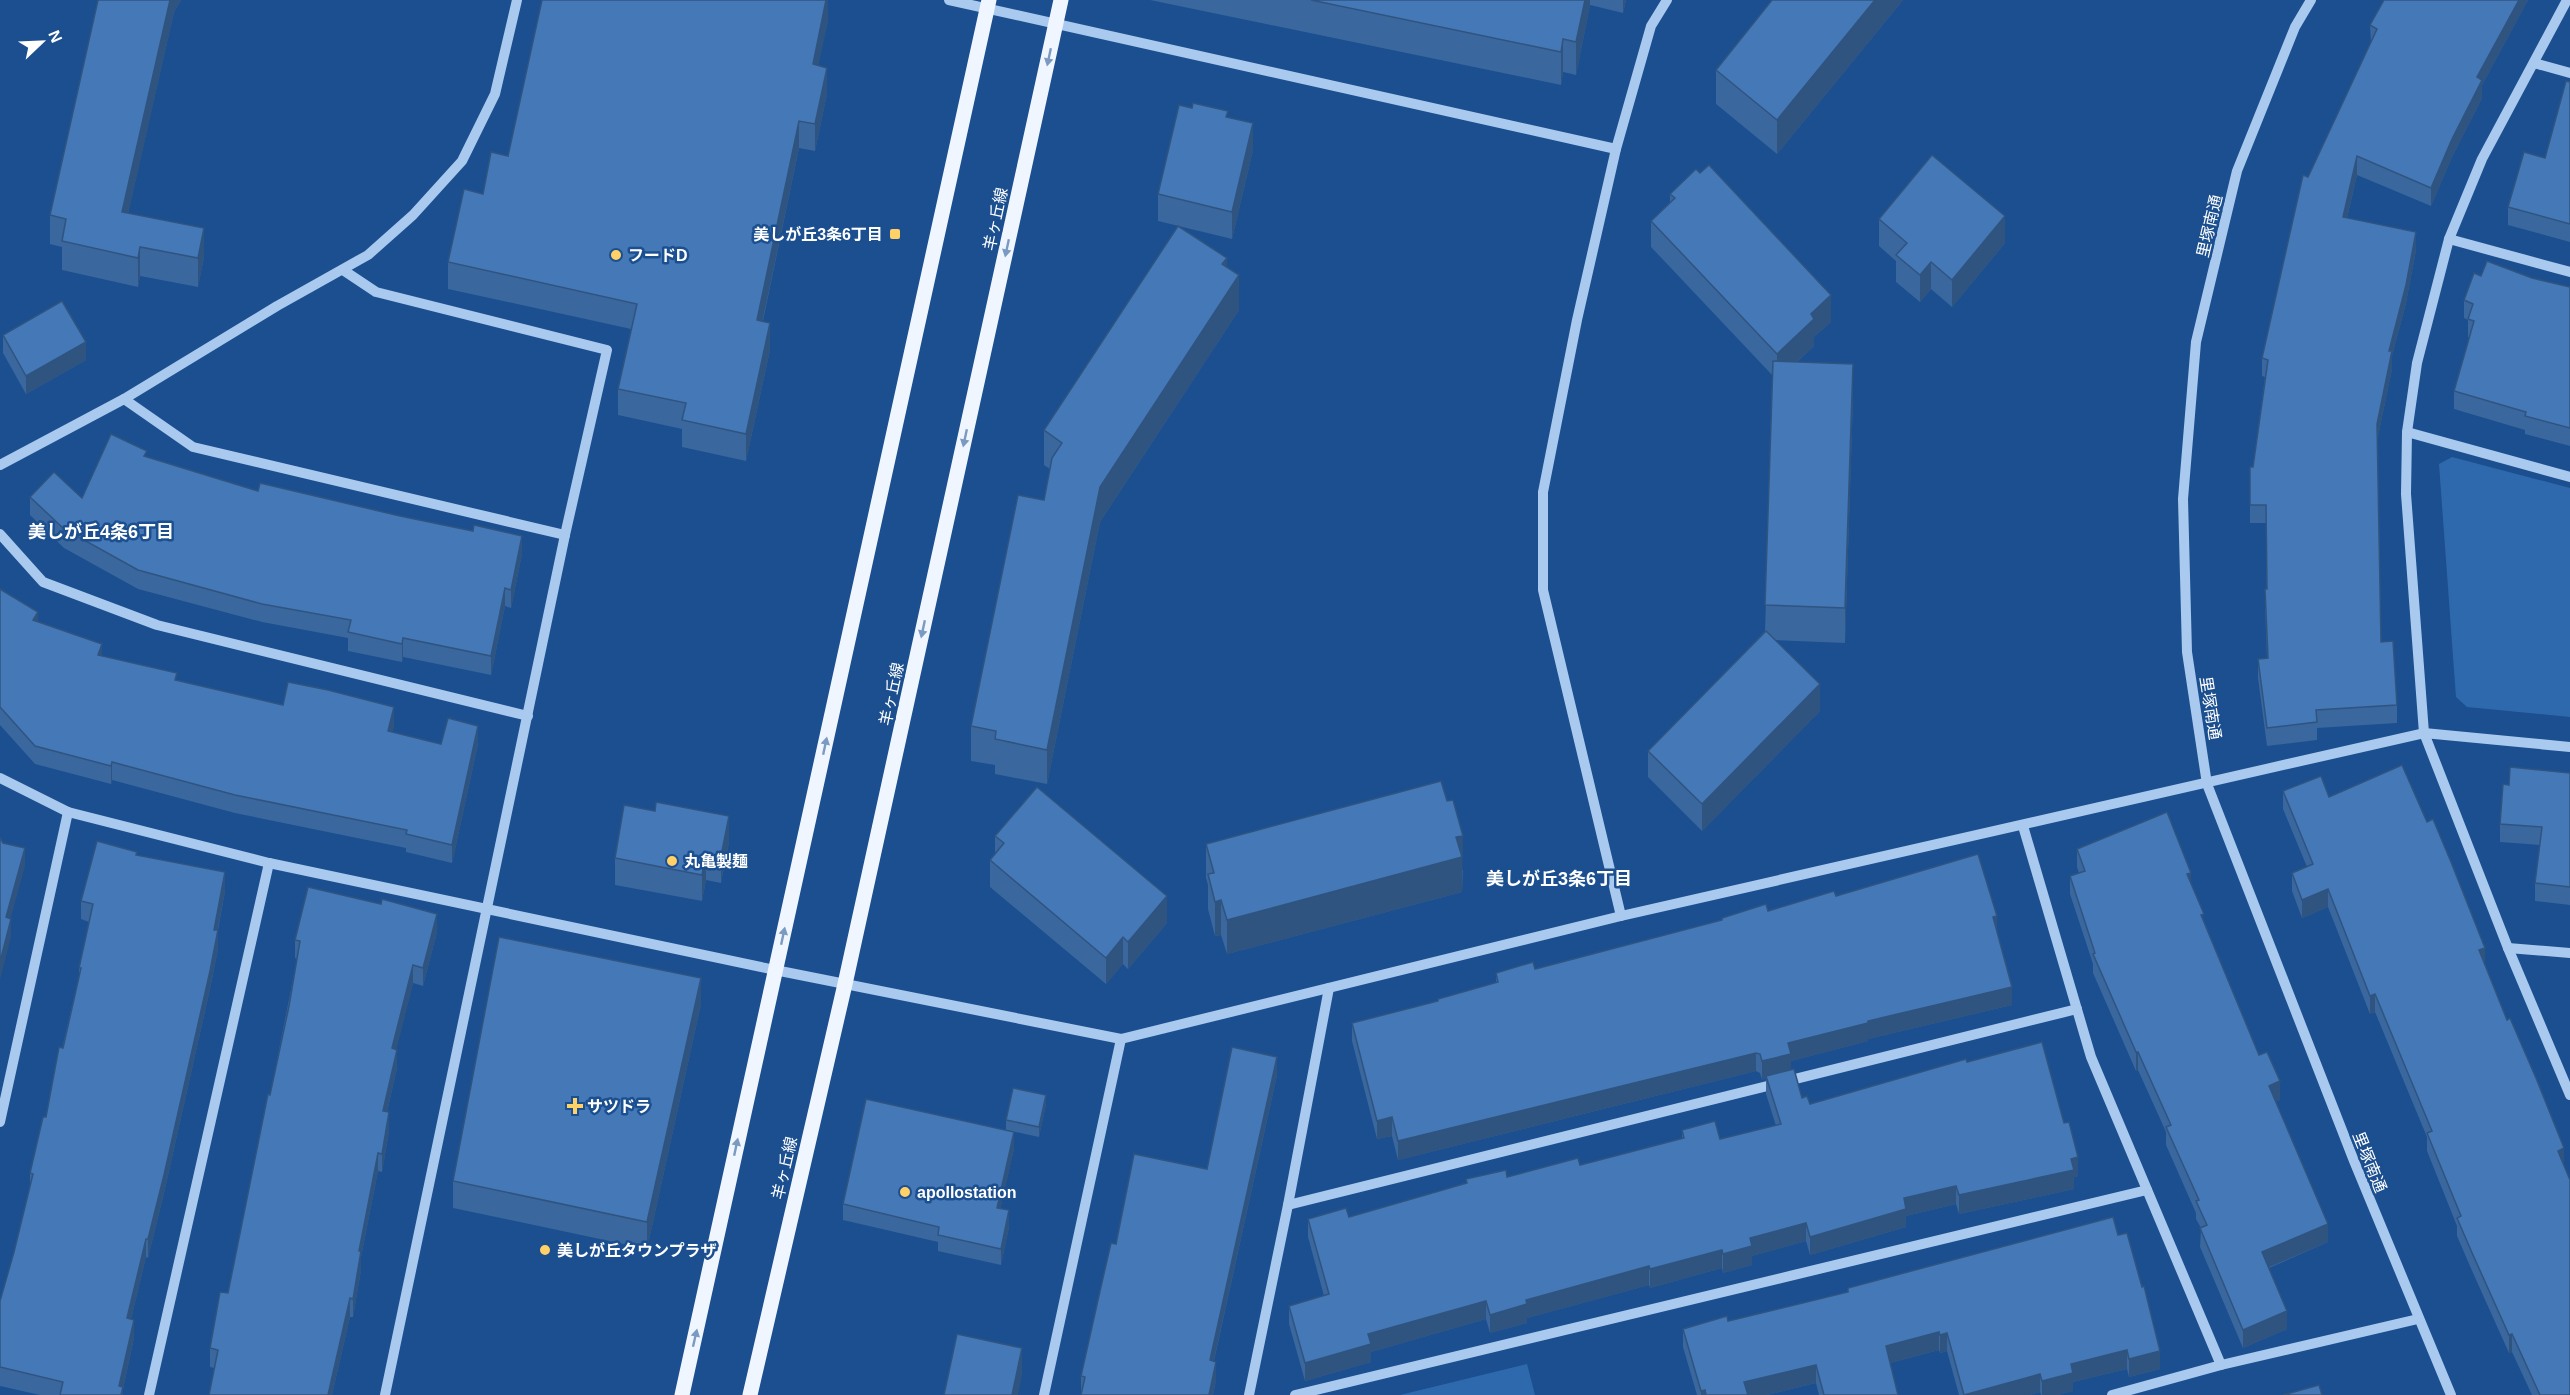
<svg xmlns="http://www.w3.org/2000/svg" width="2570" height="1395" font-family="Arial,'Noto Sans JP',sans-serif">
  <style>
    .green { fill: #2e69ad }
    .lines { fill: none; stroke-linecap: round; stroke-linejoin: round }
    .minor { stroke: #a9c9ee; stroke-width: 10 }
    .major { stroke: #f0f6ff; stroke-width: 15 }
    .wall { fill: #3a679d }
    .shaded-wall { fill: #305480 }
    .building { fill: #4478b7; stroke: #305480; stroke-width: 1.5 }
    .oneway { fill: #7b9ac1 }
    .poi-dot { fill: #ffd166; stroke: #1b4f8f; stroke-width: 2 }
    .labels { text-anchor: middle; stroke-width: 5; stroke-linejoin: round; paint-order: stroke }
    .street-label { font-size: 16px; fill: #fff; stroke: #1b4f8f }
    .poi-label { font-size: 16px; font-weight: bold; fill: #fff; stroke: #1b4f8f; text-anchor: start }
    .neighbourhood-label { font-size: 18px; font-weight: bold; fill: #fff; stroke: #1b4f8f }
  </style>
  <rect width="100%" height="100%" fill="#1b4f8f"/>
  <!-- green -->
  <g class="green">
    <path d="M2452,457L2570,488V717L2467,707L2456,697L2439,464Z"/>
    <path d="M1527,1364L1535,1395H1400Z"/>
  </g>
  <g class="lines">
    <!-- minor -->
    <g class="minor">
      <path d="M949,0L1616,149"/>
      <path d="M2311,0L2295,27L2237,171L2196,342L2183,499L2187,652L2207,784L2354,1161L2451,1395"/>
      <path d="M2567,0L2482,159L2449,239L2417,363L2407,432L2406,494L2424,733L2508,948L2570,1095"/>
      <path d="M2534,63L2570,73"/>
      <path d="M2449,239L2570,272"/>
      <path d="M343,270L376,292L607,350L565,535L385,1395"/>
      <path d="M124,399L193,447L565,535"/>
      <path d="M2407,432L2570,477"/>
      <path d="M0,465L124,399L277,306L368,255L413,215L462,161L495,94L517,0"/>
      <path d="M0,534L43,582L157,625L528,716"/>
      <path d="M0,778L68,812L269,863L775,970L1121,1039L1621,916L2424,733L2570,747"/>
      <path d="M2023,826L2091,1057L2221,1365"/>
      <path d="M1621,916L1543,590V492L1577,320L1616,149L1651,26L1667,0"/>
      <path d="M2508,948L2570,953"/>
      <path d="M0,1122L68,812"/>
      <path d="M1288,1205L2077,1009"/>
      <path d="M149,1395L269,863"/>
      <path d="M1044,1395L1121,1039"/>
      <path d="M1249,1395L1288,1205L1329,988"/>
      <path d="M1295,1395L2147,1190"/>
      <path d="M2112,1395L2221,1365L2418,1319"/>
    </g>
    <!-- major -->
    <g class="major">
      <path d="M682,1395L989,0"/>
      <path d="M750,1395L845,984L1061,0"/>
    </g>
  </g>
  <!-- wall -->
  <g class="wall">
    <path d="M98,0H181L174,12L128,213L204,257L198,287L140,276L138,287L62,270V247L50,244V215Z"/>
    <path d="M828,0V20L818,65L827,94L815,151L799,148L763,321L770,350L746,461L682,447V429L618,415V389L631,329L448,289V262L508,156Z"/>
    <path d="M1150,0H1626L1623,13L1590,5L1576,75L1563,72L1561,85Z"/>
    <path d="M1903,0L1777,154L1716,104V70Z"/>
    <path d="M2384,0H2528L2482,85V98L2452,157L2431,206L2357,175L2347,218L2416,250L2406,303L2392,356V369L2377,441L2381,642L2397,705V723L2317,728V740L2267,746L2258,678V659L2267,658L2265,608V589H2267L2266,523H2250V467H2253L2265,377L2262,376V358L2308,177L2371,44L2370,25Z"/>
    <path d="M2570,82V242L2508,225V207L2545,158Z"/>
    <path d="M1228,117L1253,150L1232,239L1158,221V194Z"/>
    <path d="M1670,194L1831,322L1814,337V346L1797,362L1853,398L1845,643L1775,640L1820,711L1702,831L1648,777V751L1765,631L1773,376L1651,247V221L1670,202Z"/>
    <path d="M1879,219L2005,243L1952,307L1931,289L1920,302L1896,282V261L1879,246Z"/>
    <path d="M1227,267L1239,310L1100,522L1047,784L995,774V765L971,761V726L1044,500L1050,469L1044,465V430Z"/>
    <path d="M2481,276L2532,278L2570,287V446L2525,434V430L2454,409V391L2469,338L2468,337V320L2464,318V300Z"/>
    <path d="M3,335L86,360L26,394L3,353Z"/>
    <path d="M147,457L258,491L522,554L511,608L505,606L491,675L403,657L402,662L348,651V638L262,622L138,589L64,548L30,515V497L82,498Z"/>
    <path d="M0,589L38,622L102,656L177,680L283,705L394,726L392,732L441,744H478L452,863L406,852V848L235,813L112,780L111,784L35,764L0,725Z"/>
    <path d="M2570,773V905L2535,901V883L2540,845L2500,842V824L2509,785Z"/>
    <path d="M2283,791L2329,797L2485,965L2564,1166L2570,1395H2532L2512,1352L2509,1353L2473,1273L2457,1236V1226L2427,1151V1137L2375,1012L2370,1014L2328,907L2302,918L2292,891V873L2307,867L2283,809Z"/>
    <path d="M655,811L729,842L721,883L706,880L702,901L615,885V858Z"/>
    <path d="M995,836L1167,923L1128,969L1123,964L1106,984L990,887V860L995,854Z"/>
    <path d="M1206,844L1463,870L1462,892L1227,954L1221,935L1215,936L1208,909V885L1206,878Z"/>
    <path d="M2077,849L2191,884L2204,921L2259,1055L2280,1100L2276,1101L2328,1242L2269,1268L2287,1329L2243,1348L2200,1247L2201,1228L2196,1219V1213L2166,1145V1132L2138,1070L2136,1071L2093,973V964L2070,894V876L2079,873L2077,867Z"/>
    <path d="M137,855L225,891L218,930V949L210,989L164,1193L148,1258L146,1257L131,1319L134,1338L123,1389V1395H40L0,1386V1301L14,1252L30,1184V1173L46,1117L79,976V968L89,922L81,919V901Z"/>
    <path d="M1836,896L1997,931L2012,1005L1868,1039V1041L1791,1061V1070L1802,1098L1810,1104L1967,1062L2078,1176L2074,1177V1189L1959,1214L1956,1204L1906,1216V1227L1810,1255L1806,1241L1752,1256V1265L1723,1273L1722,1268L1650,1288L1649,1285L1527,1318V1323L1490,1333L1486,1319L1371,1352V1362L1305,1381L1289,1324V1306L1324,1296L1308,1237V1219L1349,1217L1466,1183V1179L1507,1177L1580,1165L1682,1138V1130L1720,1139L1776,1126L1766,1094V1078L1762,1080L1760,1073L1756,1071L1398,1160L1392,1136L1377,1139L1352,1041V1023L1438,1001V999L1496,983V973L1535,969L1722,920V918L1768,911Z"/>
    <path d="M437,932L423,986L413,983L396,1049L397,1068L387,1112L389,1131L382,1172L378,1171L361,1257V1270L353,1317H350L332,1395H209L214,1368L210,1367V1348L228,1293L270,1095L297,959L295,958V940Z"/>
    <path d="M701,1004L647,1249L453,1208V1181Z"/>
    <path d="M1277,1075L1214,1361L1216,1380L1213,1395H1081V1376L1116,1244L1207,1169Z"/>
    <path d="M1046,1104L1039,1137L1006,1130V1120Z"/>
    <path d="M1014,1149L1000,1208L1009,1227L1001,1265L938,1251V1242L843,1220V1204Z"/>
    <path d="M2113,1217L2160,1369L2129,1377L2127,1369L2073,1382V1391L2058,1395H2041L2040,1392L2030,1395H1959L1947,1351L1940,1353L1939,1350L1890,1363L1898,1395H1819L1816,1383L1767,1395H1697L1683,1347V1329L1728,1321L1848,1292V1288Z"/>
  </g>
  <!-- shaded-wall -->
  <g class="shaded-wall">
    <path d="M170,0H181L174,12L122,241V212Z"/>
    <path d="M826,0H828V20L813,91V64Z"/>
    <path d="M1585,0H1590V5L1576,75V42Z"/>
    <path d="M1623,0H1626L1623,13Z"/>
    <path d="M1875,0H1903L1777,154V120Z"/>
    <path d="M2519,0H2528L2482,85V98L2452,157L2431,206V188L2477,77Z"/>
    <path d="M1563,39V72L1561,85V52Z"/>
    <path d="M827,68V94L815,151V124Z"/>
    <path d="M799,121V148L757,347V320Z"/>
    <path d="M1253,123V150L1232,239V212Z"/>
    <path d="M2357,156V175L2343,235V217Z"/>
    <path d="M2005,216V243L1952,307V280Z"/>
    <path d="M204,228V257L198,287V258Z"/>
    <path d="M2416,232V250L2406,303L2392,356V369L2377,442V424L2389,351Z"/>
    <path d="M140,247V276L138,287V258Z"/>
    <path d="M1227,258V292L1222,264Z"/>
    <path d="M1931,262V289L1920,302V275Z"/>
    <path d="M1239,275V310L1100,522L1047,784V750L1100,487Z"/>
    <path d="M1831,295V322L1814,337V346L1777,380V354L1811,314Z"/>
    <path d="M770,323V350L746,461V434Z"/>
    <path d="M86,342V360L26,394V376Z"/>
    <path d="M1853,364V398L1845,643V608Z"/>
    <path d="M522,536V554L511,608V590Z"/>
    <path d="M505,588V606L491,675V656Z"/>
    <path d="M38,612V630L33,620Z"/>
    <path d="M403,638V657L402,662V644Z"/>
    <path d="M102,644V662L98,655Z"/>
    <path d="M1820,684V711L1702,831V804Z"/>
    <path d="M394,707V726L388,750V731Z"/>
    <path d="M478,726V744L452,863V845Z"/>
    <path d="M112,762V780L111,784V766Z"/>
    <path d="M729,816V842L721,883V856Z"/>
    <path d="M1463,836L1462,892L1227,954V920Z"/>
    <path d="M25,848V866L6,935V917Z"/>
    <path d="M706,853V880L702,901V875Z"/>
    <path d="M225,872V891L214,948V930Z"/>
    <path d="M2191,873V891L2187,874Z"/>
    <path d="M2328,889V907L2302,918V900Z"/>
    <path d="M1167,896V923L1128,969V942Z"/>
    <path d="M1221,900V935L1215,936V902Z"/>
    <path d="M437,914V932L423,986V968Z"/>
    <path d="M1997,916V934L1993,917Z"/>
    <path d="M11,919V937L0,980V962Z"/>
    <path d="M218,930V949L210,989L164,1193L148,1258V1239Z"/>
    <path d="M1123,937V964L1106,984V958Z"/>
    <path d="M2485,948V966L2479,950Z"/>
    <path d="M413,965V983L392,1067V1048Z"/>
    <path d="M701,978V1004L647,1249V1222Z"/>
    <path d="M2012,987V1005L1868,1039V1041L1791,1061V1072L1766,1076V1078L1762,1080V1061L1788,1043L1868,1021Z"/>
    <path d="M2375,994V1012L2370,1014V996Z"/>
    <path d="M397,1050V1068L383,1130V1111Z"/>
    <path d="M2136,1052H2138V1070L2136,1071Z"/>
    <path d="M1756,1053V1071L1398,1160V1141Z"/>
    <path d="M1277,1057V1075L1210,1378V1360Z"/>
    <path d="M2280,1081V1100L2269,1104V1086Z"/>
    <path d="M1046,1095V1104L1039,1137V1127Z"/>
    <path d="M389,1112V1131L382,1172V1154Z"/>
    <path d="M1392,1117V1136L1377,1139V1121Z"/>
    <path d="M1014,1132V1149L997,1224V1208Z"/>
    <path d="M2564,1148V1166L2558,1151Z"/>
    <path d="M378,1153V1171L361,1257V1270L353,1317V1299L359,1251Z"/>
    <path d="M2078,1157V1176L2074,1177V1189L1959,1214V1195Z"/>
    <path d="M1956,1186V1204L1906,1216V1227L1810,1255V1237L1904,1198Z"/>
    <path d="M1009,1210V1227L1001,1265V1249Z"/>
    <path d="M1806,1223V1241L1752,1256V1265L1723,1273V1254L1750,1238Z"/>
    <path d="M2328,1224V1242L2262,1270V1252Z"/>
    <path d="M146,1239V1257L127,1336V1318Z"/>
    <path d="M1722,1250V1268L1650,1288V1269Z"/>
    <path d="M1649,1266V1285L1527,1318V1323L1490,1333V1315L1526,1300Z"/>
    <path d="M350,1298V1317L332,1395H328Z"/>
    <path d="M1486,1301V1319L1371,1352V1362L1305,1381V1363L1368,1334Z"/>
    <path d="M2287,1311V1329L2243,1348V1330Z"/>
    <path d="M134,1320V1338L123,1389V1395H119V1386Z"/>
    <path d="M1939,1332V1350L1886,1364V1346Z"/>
    <path d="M1947,1333V1351L1940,1353V1335Z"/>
    <path d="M2512,1334V1352L2509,1353V1335Z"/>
    <path d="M1022,1348V1375L1018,1395H1012Z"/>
    <path d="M2127,1350V1369L2073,1382V1391L2058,1395H2042V1381L2071,1364Z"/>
    <path d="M2160,1351V1369L2129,1377V1359Z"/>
    <path d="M1216,1362V1380L1213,1395H1209Z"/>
    <path d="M1816,1365V1383L1767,1395H1744V1382Z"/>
    <path d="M2040,1374V1392L2030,1395H1964Z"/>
    <path d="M1705,1390V1395H1701V1391Z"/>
  </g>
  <!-- building -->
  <g class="building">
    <path d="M98,0H170L122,212L204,228L198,258L140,247L138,258L62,241L66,219L50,215Z"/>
    <path d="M542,0H826L813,64L827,68L815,124L799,121L757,320L770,323L746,434L682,420L686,403L618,389L637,304L448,262L464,189L483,194L491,152L508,156Z"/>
    <path d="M1311,0H1585L1576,42L1563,39L1561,52Z"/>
    <path d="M1772,0H1875L1777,120L1716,70Z"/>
    <path d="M2384,0H2519L2477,77L2482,80L2452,139L2431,188L2357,156L2343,217L2416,232L2406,285L2389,351H2392L2377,424L2381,642L2393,641L2397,705L2316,710L2317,722L2267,728L2258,659L2268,658L2265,589H2267L2266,505H2250V467H2253L2268,360L2262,358L2303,175L2308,177L2377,29L2370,25Z"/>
    <path d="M2566,81L2570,82V224L2508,207L2524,152L2545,158Z"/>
    <path d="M1193,103L1228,111L1226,117L1253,123L1232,212L1158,194L1179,105L1192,108Z"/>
    <path d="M1932,155L2005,216L1952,280L1931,262L1920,275L1896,255L1907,243L1879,219Z"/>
    <path d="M1709,165L1831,295L1811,314L1814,319L1777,354L1651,221L1675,198L1670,194L1696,169L1700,173Z"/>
    <path d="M1178,226L1227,258L1222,264L1239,275L1100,487L1047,750L995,739L996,731L971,726L1018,495L1044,500L1052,458L1062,443L1044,430Z"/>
    <path d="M2487,261L2532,278L2570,287V428L2525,416L2526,412L2454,391L2474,321L2468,319L2473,304L2464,300L2474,273L2481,276Z"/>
    <path d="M62,301L86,342L26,376L3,335Z"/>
    <path d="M1773,361L1853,364L1845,608L1765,605Z"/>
    <path d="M111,434L147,451L144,456L258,491L260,483L400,516L473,531L474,525L522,536L511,590L505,588L491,656L403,638L402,644L348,632L351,620L262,604L138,570L64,529L30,497L54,472L82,498Z"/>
    <path d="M0,589L38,612L33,620L102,644L98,655L177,673L175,680L283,705L288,682L328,690L394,707L388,731L441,744L448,718L478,726L452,845L406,834L407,830L235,795L112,762L111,766L35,746L0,707Z"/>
    <path d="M1766,631L1820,684L1702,804L1648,751Z"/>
    <path d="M2402,765L2427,822L2433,819L2451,862L2485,948L2479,950L2507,1020L2510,1018L2536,1078L2564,1148L2558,1151L2570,1180V1395H2540L2512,1334L2509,1335L2473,1255L2457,1218L2461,1216L2427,1133L2432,1131L2375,994L2370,996L2328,889L2302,900L2292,873L2313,864L2283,791L2321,776L2329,797Z"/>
    <path d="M2510,767L2570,773V887L2535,883L2542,827L2500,824L2503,784L2509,785Z"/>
    <path d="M1441,781L1447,801L1453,800L1463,836L1456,837L1462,857L1227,920L1221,900L1215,902L1208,874L1214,873L1206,844Z"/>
    <path d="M1037,787L1167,896L1128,942L1123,937L1106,958L990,860L1004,843L995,836Z"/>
    <path d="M656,802L729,816L721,856L706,853L702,875L615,858L624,805L655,811Z"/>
    <path d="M2167,812L2191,873L2187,874L2204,914L2201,915L2259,1055L2267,1052L2280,1081L2269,1086L2328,1224L2262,1252L2287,1311L2243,1330L2200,1228L2207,1225L2196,1201L2199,1200L2166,1127L2171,1125L2138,1052H2136L2093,954L2095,953L2070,876L2085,871L2077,849Z"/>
    <path d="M0,838L3,843L25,848L6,917L11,919L0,962Z"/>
    <path d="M97,841L137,852L136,855L225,872L214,930H218L210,971L164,1175L148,1239H146L127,1318L134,1320L119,1386L123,1387L121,1395H60L63,1382L0,1367V1301L14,1252L33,1174L30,1173L43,1117H46L59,1047L63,1048L81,968H79L93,904L81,901Z"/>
    <path d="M1978,854L1997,916L1993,917L2012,987L1868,1021V1023L1788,1043L1791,1054L1762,1061L1760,1054L1756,1053L1398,1141L1392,1117L1377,1121L1352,1023L1438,1001V999L1498,982L1496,973L1533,962L1535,969L1722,920V918L1766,904L1768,911L1834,891L1836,896Z"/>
    <path d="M308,887L381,904L382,899L437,914L423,968L413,965L392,1048L397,1050L383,1111L389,1112L382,1154L378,1153L359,1251H361L353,1299L350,1298L328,1395H209L218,1350L210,1348L220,1292L228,1293L268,1094L270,1095L289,1006L300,941L295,940Z"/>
    <path d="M499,937L701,978L647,1222L453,1181Z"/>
    <path d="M2042,1042L2064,1123L2069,1122L2078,1157L2071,1159L2074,1170L1959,1195L1956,1186L1904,1198L1906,1209L1810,1237L1806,1223L1750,1238L1752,1246L1723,1254L1722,1250L1650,1269L1649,1266L1526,1300L1527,1304L1490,1315L1486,1301L1368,1334L1371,1344L1305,1363L1289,1306L1329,1294L1308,1219L1346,1208L1349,1217L1467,1183L1466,1179L1506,1170L1507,1177L1578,1158L1580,1165L1684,1138L1682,1130L1715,1121L1720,1139L1781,1124L1766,1076L1794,1069L1802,1098L1807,1096L1810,1104L1966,1059L1967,1062Z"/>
    <path d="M1232,1047L1277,1057L1210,1360L1216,1362L1209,1395H1081L1085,1377L1081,1376L1100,1291L1111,1243L1116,1244L1134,1154L1207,1169Z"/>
    <path d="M1013,1088L1046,1095L1039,1127L1006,1120Z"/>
    <path d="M866,1099L1014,1132L997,1208L1009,1210L1001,1249L938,1235L939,1227L843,1204Z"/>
    <path d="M2113,1217L2118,1235L2127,1233L2142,1287L2144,1286L2160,1351L2129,1359L2127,1350L2071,1364L2073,1373L2042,1381L2040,1374L1964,1395L1947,1333L1940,1335L1939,1332L1886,1346L1898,1395H1824L1816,1365L1744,1382L1748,1395H1706L1705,1390L1701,1391L1683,1329L1727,1316L1728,1321L1848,1292V1288Z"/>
    <path d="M957,1334L1022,1348L1012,1395H944Z"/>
    <path d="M2319,1385L2322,1395H2283Z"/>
  </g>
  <!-- one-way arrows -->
  <defs><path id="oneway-solid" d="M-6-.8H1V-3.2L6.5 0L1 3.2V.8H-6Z" transform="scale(1.5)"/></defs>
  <g class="oneway">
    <use href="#oneway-solid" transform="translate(1049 57) rotate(102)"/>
    <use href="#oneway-solid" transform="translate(1007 248) rotate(102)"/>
    <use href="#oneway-solid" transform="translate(965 438) rotate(102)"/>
    <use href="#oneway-solid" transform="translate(923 629) rotate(102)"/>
    <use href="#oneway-solid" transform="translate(825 746) rotate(-78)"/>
    <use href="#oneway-solid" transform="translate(783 936) rotate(-78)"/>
    <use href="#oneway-solid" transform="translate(736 1147) rotate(-78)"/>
    <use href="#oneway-solid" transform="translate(695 1338) rotate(-77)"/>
  </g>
  <!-- markers -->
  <g class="poi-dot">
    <rect x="889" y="228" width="12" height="12" rx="3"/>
    <circle cx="616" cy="255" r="6"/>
    <circle cx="672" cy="861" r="6"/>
    <path d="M572 1097h6v6h6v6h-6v6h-6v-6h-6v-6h6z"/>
    <circle cx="905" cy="1192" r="6"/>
    <circle cx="545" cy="1250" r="6"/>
  </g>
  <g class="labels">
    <!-- street labels -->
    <g class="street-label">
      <text transform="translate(995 219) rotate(-78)" y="6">羊ヶ丘線</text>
      <text transform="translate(2209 226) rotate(-77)" y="6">里塚南通</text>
      <text transform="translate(891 694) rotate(-78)" y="6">羊ヶ丘線</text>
      <text transform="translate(2211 708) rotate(81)" y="6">里塚南通</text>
      <text transform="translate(2370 1162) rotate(68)" y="6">里塚南通</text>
      <text transform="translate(784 1168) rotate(-77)" y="6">羊ヶ丘線</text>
    </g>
    <!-- poi labels -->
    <g class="poi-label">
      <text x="883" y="240" text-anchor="end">美しが丘3条6丁目</text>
      <text x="628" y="261">フードD</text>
      <text x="684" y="867">丸亀製麺</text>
      <text x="587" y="1112">サツドラ</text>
      <text x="917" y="1198">apollostation</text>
      <text x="557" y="1256">美しが丘タウンプラザ</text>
    </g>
    <!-- neighbourhood labels -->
    <g class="neighbourhood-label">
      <text x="101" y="538">美しが丘4条6丁目</text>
      <text x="1559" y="885">美しが丘3条6丁目</text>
    </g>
  </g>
  <!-- north arrow -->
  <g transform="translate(42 42) rotate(67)" stroke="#1b4f8f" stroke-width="4.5" paint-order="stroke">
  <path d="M0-4.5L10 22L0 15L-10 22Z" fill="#ffffff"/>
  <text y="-9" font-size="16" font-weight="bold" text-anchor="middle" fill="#ffffff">N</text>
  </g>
</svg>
